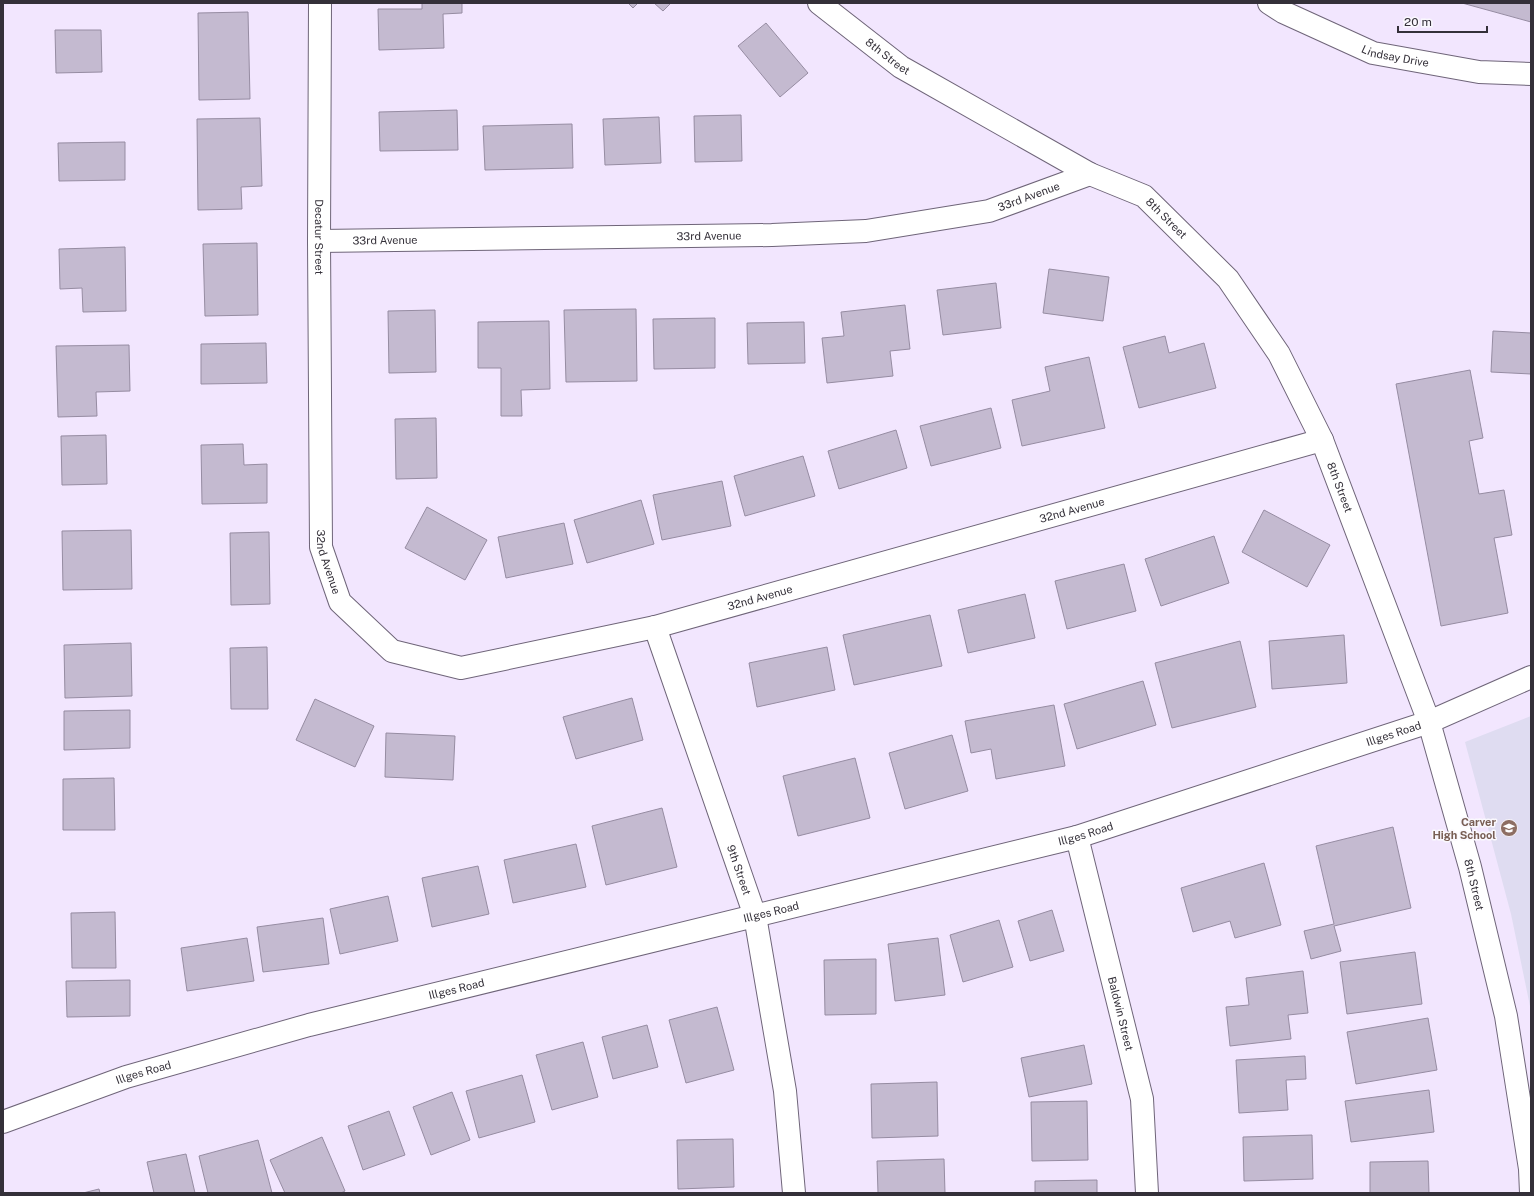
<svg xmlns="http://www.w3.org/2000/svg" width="1534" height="1196" font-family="'Public Sans',sans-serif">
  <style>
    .education { fill: #dfdcf1 }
    .building { fill: #c4bad0; stroke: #968ca2 }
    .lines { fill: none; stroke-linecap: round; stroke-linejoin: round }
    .street-casing { stroke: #6f6579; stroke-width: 24 }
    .secondary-casing { stroke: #6f6579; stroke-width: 24 }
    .street { stroke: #fff; stroke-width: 22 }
    .secondary { stroke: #fff; stroke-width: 22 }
    .labels { text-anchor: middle; stroke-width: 3; stroke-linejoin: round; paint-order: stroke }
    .street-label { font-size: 11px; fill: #343039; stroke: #faf8fd }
    .education-label { font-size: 11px; font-weight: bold; fill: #785e54; stroke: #faf8fd; text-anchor: end }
  </style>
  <rect width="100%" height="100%" fill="#f2e6fe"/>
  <!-- education -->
  <path class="education" d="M1531,716V1011L1511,914L1465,742Z"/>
  <!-- building -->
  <g class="building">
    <path d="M422,3H462V13L443,14L444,48L379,50L378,9H422Z"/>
    <path d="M628,3H638L633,8Z"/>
    <path d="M654,3H671L663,11Z"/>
    <path d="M1462,3H1531V22Z"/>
    <path d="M248,12L250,99L199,100L198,13Z"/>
    <path d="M766,23L808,73L780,97L738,46Z"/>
    <path d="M55,30H101L102,72L56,73Z"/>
    <path d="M457,110L458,150L380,151L379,112Z"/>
    <path d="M741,115L742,161L695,162L694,116Z"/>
    <path d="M659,117L661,163L605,165L603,119Z"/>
    <path d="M260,118L262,186L241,187L242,209L198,210L197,119Z"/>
    <path d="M572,124L573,168L485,170L483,126Z"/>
    <path d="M125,142V180L59,181L58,143Z"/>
    <path d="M257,243L258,315L205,316L203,244Z"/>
    <path d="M125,247L126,311L83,312L82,288L60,289L59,249Z"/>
    <path d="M1049,269L1109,277L1103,321L1043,313Z"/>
    <path d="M996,283L1001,328L943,335L937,290Z"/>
    <path d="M905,305L910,349L890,351L893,376L827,383L822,338L844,336L841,312Z"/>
    <path d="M636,309L637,381L566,382L564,310Z"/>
    <path d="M435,310L436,372L389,373L388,311Z"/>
    <path d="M715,318V368L654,369L653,319Z"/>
    <path d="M549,321L550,389L521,390L522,416H501V368H478V322Z"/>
    <path d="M804,322L805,363L748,364L747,323Z"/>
    <path d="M1493,331L1531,333V374L1491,372Z"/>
    <path d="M1165,336L1169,353L1204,343L1216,388L1139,408L1123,347Z"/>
    <path d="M266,343L267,383L201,384V344Z"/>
    <path d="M129,345L130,391L96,392L97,416L58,417L56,346Z"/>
    <path d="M1089,357L1105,428L1022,446L1012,400L1050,391L1045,367Z"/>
    <path d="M1470,370L1483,438L1469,441L1479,494L1504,490L1512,535L1494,538L1508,613L1441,626L1396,384Z"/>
    <path d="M991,408L1001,448L931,466L920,426Z"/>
    <path d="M436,418L437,478L396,479L395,419Z"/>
    <path d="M896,430L907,468L839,489L828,451Z"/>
    <path d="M106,435L107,484L62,485L61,436Z"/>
    <path d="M243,444L244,465L267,464V503L202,504L201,445Z"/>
    <path d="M803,456L815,496L745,516L734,476Z"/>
    <path d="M722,481L731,526L662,540L653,495Z"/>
    <path d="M641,500L654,544L587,563L574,520Z"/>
    <path d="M427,507L487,540L465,580L405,548Z"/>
    <path d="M1264,510L1330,545L1307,587L1242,552Z"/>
    <path d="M564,523L573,564L506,578L498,537Z"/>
    <path d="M131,530L132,589L63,590L62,531Z"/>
    <path d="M269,532L270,604L231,605L230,533Z"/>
    <path d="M1214,536L1229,583L1161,606L1145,559Z"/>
    <path d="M1124,564L1136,611L1067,629L1055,581Z"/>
    <path d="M1025,594L1035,638L968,653L958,610Z"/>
    <path d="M930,615L942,666L854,685L843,635Z"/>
    <path d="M1344,635L1347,683L1272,689L1269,641Z"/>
    <path d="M1240,641L1256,707L1172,728L1155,663Z"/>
    <path d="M131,643L132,696L65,698L64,645Z"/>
    <path d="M267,647L268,709H231L230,648Z"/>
    <path d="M827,647L835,690L757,707L749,663Z"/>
    <path d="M1143,681L1156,725L1077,749L1064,704Z"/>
    <path d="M632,698L643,740L576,759L563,717Z"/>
    <path d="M315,699L374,726L355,767L296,740Z"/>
    <path d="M1054,705L1065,766L996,779L991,749L971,753L965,721Z"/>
    <path d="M130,710V748L64,750V711Z"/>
    <path d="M386,733L455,736L453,780L385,777Z"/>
    <path d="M952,735L968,791L905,809L889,753Z"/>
    <path d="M855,758L870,818L798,836L783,776Z"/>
    <path d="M114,778L115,830H63V779Z"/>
    <path d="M662,808L677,867L606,885L592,826Z"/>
    <path d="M1393,827L1411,908L1334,926L1341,951L1311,959L1304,931L1334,924L1316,846Z"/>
    <path d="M576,844L586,887L513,903L504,860Z"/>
    <path d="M1264,863L1281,925L1235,938L1230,921L1193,932L1181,888Z"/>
    <path d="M478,866L489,914L432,927L422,878Z"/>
    <path d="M388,896L398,941L340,954L330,909Z"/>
    <path d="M1052,910L1064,951L1030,961L1018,921Z"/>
    <path d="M115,912L116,968H72L71,913Z"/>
    <path d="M323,918L329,964L263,972L257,927Z"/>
    <path d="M999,920L1013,967L963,982L950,935Z"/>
    <path d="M247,938L254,981L187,991L181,948Z"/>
    <path d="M938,938L945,995L895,1001L888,944Z"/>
    <path d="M1415,952L1422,1004L1347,1014L1340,962Z"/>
    <path d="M876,959V1014L825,1015L824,960Z"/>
    <path d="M1303,971L1308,1013L1288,1015L1291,1039L1230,1046L1226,1007L1249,1005L1246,978Z"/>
    <path d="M130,980V1016L67,1017L66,981Z"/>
    <path d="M717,1007L734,1070L686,1083L669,1020Z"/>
    <path d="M1428,1018L1437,1070L1356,1084L1347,1032Z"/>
    <path d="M647,1025L658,1067L613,1079L602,1037Z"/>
    <path d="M583,1042L598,1097L552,1110L536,1055Z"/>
    <path d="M1084,1045L1092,1084L1029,1097L1021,1058Z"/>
    <path d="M1305,1056L1306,1079L1286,1080L1288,1110L1239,1113L1236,1060Z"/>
    <path d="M522,1075L535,1122L479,1138L466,1091Z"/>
    <path d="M937,1082L938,1136L872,1138L871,1084Z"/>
    <path d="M1429,1090L1434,1132L1351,1142L1345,1101Z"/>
    <path d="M452,1092L470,1140L431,1155L413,1107Z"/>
    <path d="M1087,1101L1088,1160L1032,1161L1031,1102Z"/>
    <path d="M389,1111L405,1155L363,1170L348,1126Z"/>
    <path d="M1312,1135L1313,1179L1244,1181L1243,1137Z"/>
    <path d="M322,1137L345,1191L341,1193H285L270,1160Z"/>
    <path d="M733,1139L734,1187L678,1189L677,1140Z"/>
    <path d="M258,1140L272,1193H208L199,1156Z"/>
    <path d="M186,1154L195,1193H154L147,1162Z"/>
    <path d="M944,1159L945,1193H878L877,1161Z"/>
    <path d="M1428,1161L1429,1193H1370V1162Z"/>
    <path d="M1097,1180V1193H1035V1181Z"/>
    <path d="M99,1189L100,1193H83Z"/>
  </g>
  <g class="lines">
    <!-- street casing -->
    <g class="street-casing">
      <g id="street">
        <path id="s1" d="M320,3L319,241L321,547L340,602L392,651L461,668L655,627L1322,440"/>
        <path id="s2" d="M819,3L901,67L1090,174L1144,196L1228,279L1279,354L1322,440L1429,722L1470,867L1506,1016L1530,1169L1531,1193"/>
        <path id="s3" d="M1269,3L1283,12L1373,53L1479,72L1531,74"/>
        <path id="s4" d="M319,241L772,235L866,231L989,211L1090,174"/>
        <path id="s5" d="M655,627L755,916L785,1091L794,1193"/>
        <path id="s6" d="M1077,837L1142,1099L1147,1193"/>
      </g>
    </g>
    <!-- secondary casing -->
    <g class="secondary-casing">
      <g id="secondary">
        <path id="s7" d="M3,1122L126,1077L309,1025L1077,837L1429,722L1531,677"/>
      </g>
    </g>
    <!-- street -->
    <use href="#street" class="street"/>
    <!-- secondary -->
    <use href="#secondary" class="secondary"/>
  </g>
  <!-- icons -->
  <defs>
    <g id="school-disc" transform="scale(0.9)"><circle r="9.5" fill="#8d6e63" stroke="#faf8fd"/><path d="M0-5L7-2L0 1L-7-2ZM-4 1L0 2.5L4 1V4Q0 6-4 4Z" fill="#fff"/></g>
  </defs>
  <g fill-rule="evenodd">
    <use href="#school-disc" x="1509" y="828"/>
  </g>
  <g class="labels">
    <!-- street labels -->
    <g class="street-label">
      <text dy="4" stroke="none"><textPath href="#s2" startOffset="87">8th Street</textPath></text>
      <text dy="4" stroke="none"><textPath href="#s3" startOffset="138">Lindsay Drive</textPath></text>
      <text dy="4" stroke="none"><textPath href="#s4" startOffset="714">33rd Avenue</textPath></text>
      <text dy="4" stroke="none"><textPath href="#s2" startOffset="411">8th Street</textPath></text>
      <text dy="4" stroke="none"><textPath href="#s4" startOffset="390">33rd Avenue</textPath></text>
      <text dy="4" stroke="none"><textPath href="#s1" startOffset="234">Decatur Street</textPath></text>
      <text dy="4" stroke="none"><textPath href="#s4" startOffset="66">33rd Avenue</textPath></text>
      <text dy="4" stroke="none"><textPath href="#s2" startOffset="735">8th Street</textPath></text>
      <text dy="4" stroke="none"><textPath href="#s1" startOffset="1376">32nd Avenue</textPath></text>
      <text dy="4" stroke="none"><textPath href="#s1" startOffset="560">32nd Avenue</textPath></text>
      <text dy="4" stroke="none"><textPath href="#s1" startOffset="1052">32nd Avenue</textPath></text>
      <text dy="4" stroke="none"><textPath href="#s7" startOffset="1445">Illges Road</textPath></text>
      <text dy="4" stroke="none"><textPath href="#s7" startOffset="1121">Illges Road</textPath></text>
      <text dy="4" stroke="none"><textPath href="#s5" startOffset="257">9th Street</textPath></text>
      <text dy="4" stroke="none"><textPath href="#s2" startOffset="1155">8th Street</textPath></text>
      <text dy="4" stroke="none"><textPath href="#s7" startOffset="797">Illges Road</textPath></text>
      <text dy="4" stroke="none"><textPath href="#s7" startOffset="473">Illges Road</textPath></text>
      <text dy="4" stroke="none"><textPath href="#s6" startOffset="182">Baldwin Street</textPath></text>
      <text dy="4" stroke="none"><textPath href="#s7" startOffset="149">Illges Road</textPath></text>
    </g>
    <!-- education labels -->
    <g class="education-label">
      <text x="1496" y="826">Carver<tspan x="1496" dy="13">High School</tspan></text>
    </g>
  </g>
  <!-- border -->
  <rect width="1534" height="1196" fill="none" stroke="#343039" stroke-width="8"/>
  <!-- scale -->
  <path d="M1398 26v6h89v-6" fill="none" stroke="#343039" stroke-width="2"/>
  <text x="1404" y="26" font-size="12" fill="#343039" stroke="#faf8fd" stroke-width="3" paint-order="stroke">20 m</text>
</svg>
